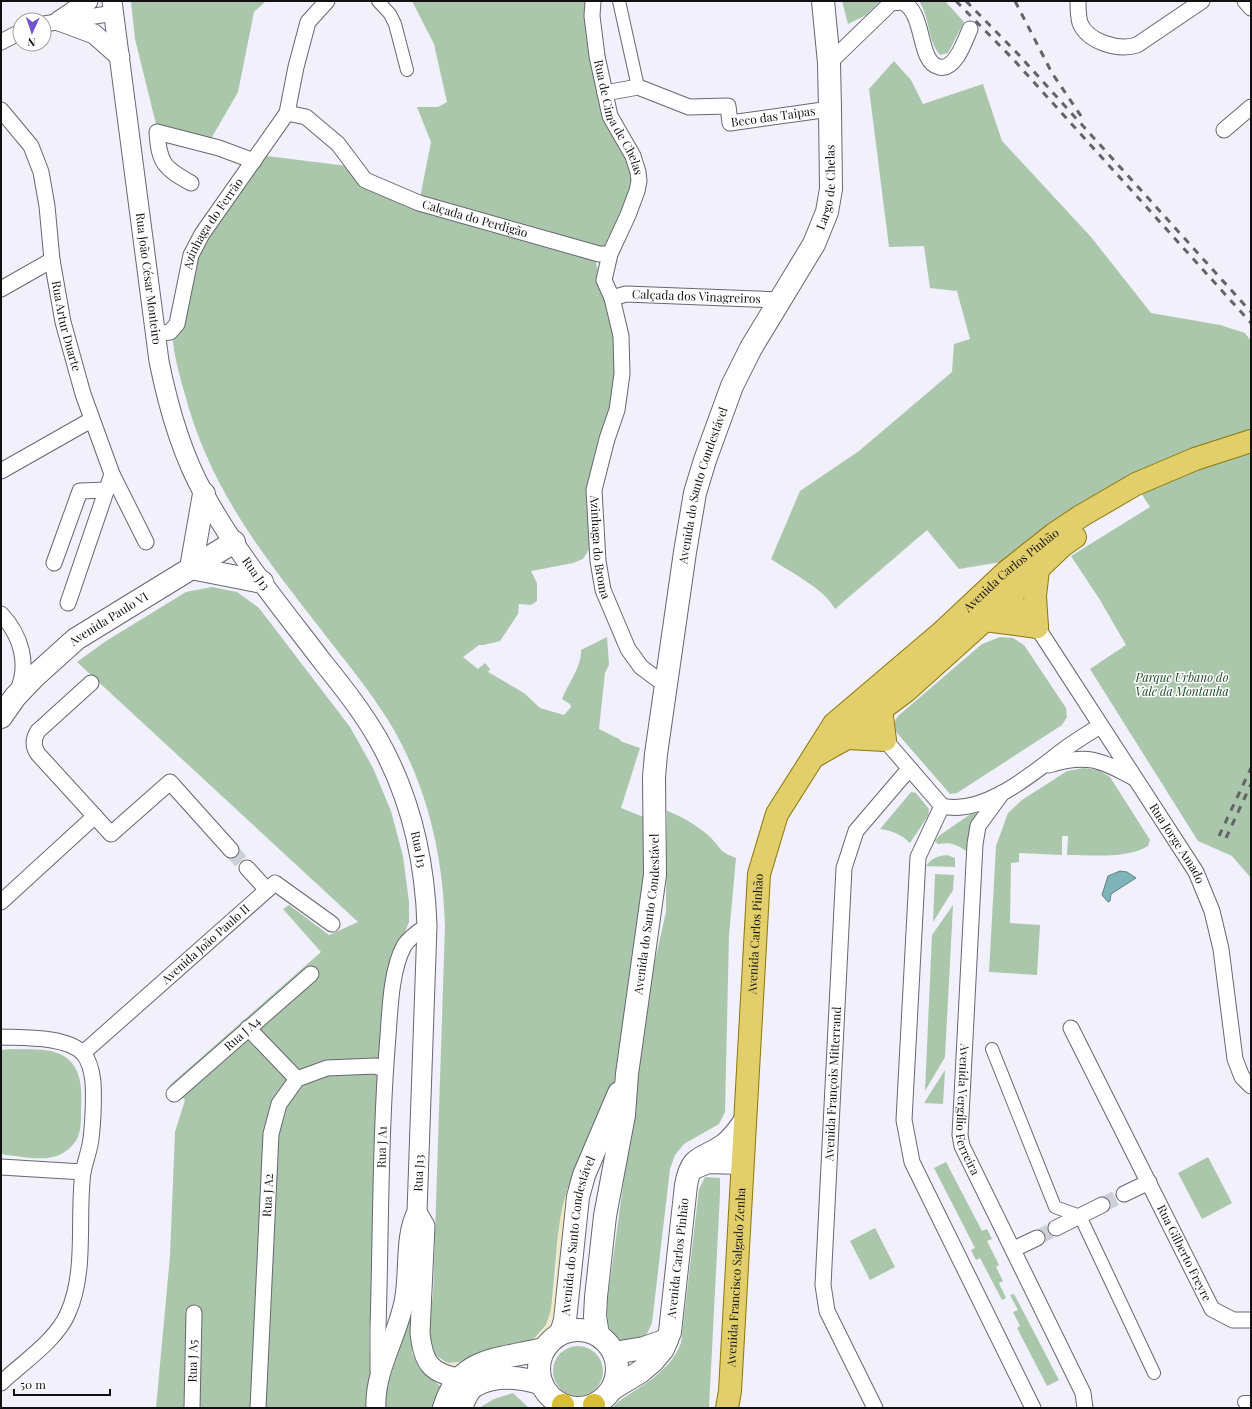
<svg xmlns="http://www.w3.org/2000/svg" width="1252" height="1409" font-family="'Playfair Display',serif">
  <style>
    .green { fill: #aac7ab }
    .sand { fill: #f2e8c3 }
    .water { fill: #7eb3b8; stroke: #5d8287 }
    .lines { fill: none; stroke-linecap: round; stroke-linejoin: round }
    .minor-tunnel { stroke: #cfcfd8; stroke-width: 15; stroke-dasharray: 15 8; stroke-linecap: butt }
    .pedestrian-casing { stroke: #676770; stroke-width: 14 }
    .minor-casing { stroke: #676770; stroke-width: 17 }
    .tertiary-casing { stroke: #676770; stroke-width: 21 }
    .secondary-casing { stroke: #676770; stroke-width: 24 }
    .primary-casing { stroke: #8c770b; stroke-width: 24 }
    .trunk-casing { stroke: #8c770b; stroke-width: 24 }
    .pedestrian { stroke: #fff; stroke-width: 12 }
    .minor { stroke: #fff; stroke-width: 15 }
    .tertiary { stroke: #fff; stroke-width: 19 }
    .secondary { stroke: #fff; stroke-width: 22 }
    .primary { stroke: #e2ce6a; stroke-width: 22 }
    .trunk { stroke: #d8be38; stroke-width: 22 }
    .rail { stroke: #636369; stroke-width: 3; stroke-dasharray: 7 7; stroke-linecap: butt }
    .labels { text-anchor: middle; stroke-width: 3; stroke-linejoin: round; paint-order: stroke }
    .street-label { font-size: 12px; fill: #111114; stroke: #fff }
    .park-label { font-size: 12px; font-style: italic; fill: #1b4b22; stroke: #fff }
  </style>
  <rect width="100%" height="100%" fill="#f1f0fb"/>
  <!-- green -->
  <g class="green">
    <path d="M131,1H266L254,12L238,92L208,144L157,128L135,39Z"/>
    <path d="M412,1H591L610,116L638,172L610,254L419,203L431,142L417,107H438L447,102L434,44Z"/>
    <path d="M842,1H880L866,15L848,24Z"/>
    <path d="M919,1H945L964,22L948,53L940,55C927,40 930,17 919,1Z"/>
    <path d="M894,61L911,80L923,104L983,84L1002,141L1091,237L1151,313L1220,325L1245,333L1251,341V878L1232,856L1198,841L1090,669L1126,645L1100,600L1071,556L1150,507L1132,479L1001,562L959,569L927,530L835,609C825,589 790,572 771,559L800,491L859,451L952,372L954,344L970,339L957,291L930,288L924,246L889,247L869,89Z"/>
    <path d="M267,156L347,166L359,181L595,259L614,334L615,380L590,548L583,559L573,563L531,571L537,583V601L531,605L519,604L518,614L500,641L484,645H479L463,657L478,669L485,663L490,669L488,672L524,693L540,708L564,715L571,707L570,704L562,699C568,683 582,667 581,650L607,637L609,665L605,673L599,729L621,740L620,741L640,748L621,808L646,818L648,853L621,1059L609,1098L578,1162L567,1190L558,1234L551,1311L546,1325L531,1342L475,1354L459,1362L447,1363L434,1354L429,1340L430,1310L433,1296L445,926C443,856 428,790 394,730C376,699 354,672 333,645C269,562 211,495 184,391C180,377 171,345 173,331C174,321 181,308 184,298C192,276 198,253 210,233C225,207 248,181 267,156Z"/>
    <path d="M212,587L237,592L259,608L350,727L373,768L391,811L403,856L409,902V922L388,973L376,1091L375,1245L369,1335L370,1378L367,1393L368,1408H156L170,1256L175,1132L185,1100L170,1085L321,952L283,909L289,905L329,935L358,922L77,662L106,641L186,592Z"/>
    <path d="M1000,637L1013,638L1024,645L1066,708L1067,717L1062,725L957,793L950,794L897,733C893,727 894,721 898,716L982,644Z"/>
    <path d="M1084,768L1098,770L1110,777L1150,840L1148,846C1127,859 1091,855 1067,855L1068,836H1062V855L1019,853V862L1011,863L1010,923L1040,925L1037,975L989,972L996,846L1008,813L1022,800L1067,771Z"/>
    <path d="M911,792L916,793L929,809L928,816L910,843C901,834 893,831 880,829Z"/>
    <path d="M667,811C680,815 703,829 712,839C724,852 719,851 736,858L729,935L725,1112L719,1124L684,1144L675,1155L670,1169L652,1323L645,1338L621,1341C604,1330 607,1314 608,1296L652,974L666,912Z"/>
    <path d="M975,811L977,815C970,826 968,835 968,849L966,851C956,844 950,842 938,844L935,841L940,835Z"/>
    <path d="M947,855L955,858V867L926,866C932,858 937,856 947,855Z"/>
    <path d="M935,874L954,875L953,890L933,922Z"/>
    <path d="M953,905L945,1057L925,1091L932,935Z"/>
    <path d="M10,1049C26,1050 47,1047 62,1055C83,1066 82,1092 81,1112C81,1121 81,1131 77,1139C73,1146 66,1152 59,1155C45,1162 20,1156 5,1155L1,1153V1050Z"/>
    <path d="M945,1070L943,1104L924,1103Z"/>
    <path d="M1208,1157L1232,1203L1202,1219L1178,1173Z"/>
    <path d="M946,1162L982,1231L987,1229L992,1239L987,1241L999,1265L996,1267L1003,1281L999,1283L1006,1298L1002,1300L980,1258L976,1260L971,1250L975,1248L934,1168Z"/>
    <path d="M705,1177L720,1178V1194L709,1408H612L618,1402C642,1385 669,1373 681,1343L699,1189Z"/>
    <path d="M875,1228L895,1267L870,1280L850,1241Z"/>
    <path d="M1014,1294L1059,1380L1047,1386L1017,1328L1020,1326L1013,1312L1018,1310L1010,1295Z"/>
    <path d="M412,1306V1353L419,1368L440,1386L434,1408H381Z"/>
    <circle cx="578" cy="1371" r="25"/>
    <path d="M513,1393L529,1408H479L494,1399Z"/>
  </g>
  <!-- sand -->
  <path class="sand" d="M578,1162L565,1205L554,1312L549,1327L539,1339L464,1363C446,1368 441,1363 428,1351L427,1298L433,1296C429,1316 421,1365 454,1363C465,1363 476,1353 488,1351C506,1346 530,1347 543,1330C557,1311 556,1247 560,1220C563,1200 570,1181 578,1162Z"/>
  <!-- water -->
  <path class="water" d="M1120,871L1127,872L1136,878L1111,894L1110,901L1108,902L1102,895L1108,876Z"/>
  <g class="lines">
    <!-- minor-tunnel -->
    <g class="minor-tunnel">
      <path d="M231,850L247,868"/>
      <path d="M1102,1205L1124,1194"/>
      <path d="M1037,1238L1056,1228"/>
    </g>
    <!-- pedestrian casing -->
    <g class="pedestrian-casing">
      <g id="pedestrian">
        <path d="M378,1L390,14L395,24L407,70"/>
        <path d="M619,1L638,87"/>
        <path d="M992,1049L1055,1207L1080,1216L1154,1373"/>
        <path d="M1244,1402H1251"/>
      </g>
    </g>
    <!-- minor casing -->
    <g class="minor-casing">
      <g id="minor">
        <path id="s1" d="M593,1L592,16L597,56L610,116L633,156L638,172L639,181L637,191L628,215L610,254L604,280L612,298L621,336L622,374L617,410L607,439L594,490L598,561L603,590L628,649L641,667L665,685"/>
        <path d="M1078,1C1078,8 1078,16 1080,23C1088,42 1118,51 1137,45L1202,1"/>
        <path d="M1245,1L1251,8"/>
        <path d="M44,24L114,13"/>
        <path d="M1,42L20,32"/>
        <path d="M829,63L891,3L902,2C926,12 917,62 939,67C955,71 965,41 970,29"/>
        <path id="s2" d="M605,93L638,87L689,107L728,106L730,123L830,109"/>
        <path id="s3" d="M1,110L31,146L41,172L47,206L52,260L63,322L83,394L112,474L146,542"/>
        <path id="s4" d="M287,113L306,117L338,144L365,180L419,203L599,254H610"/>
        <path d="M1224,130L1251,107"/>
        <path d="M191,183C164,168 159,163 157,132L219,148L254,161"/>
        <path d="M1,289L52,260"/>
        <path id="s5" d="M612,298L626,294L780,300"/>
        <path id="s6" d="M155,334L170,332L177,324L191,255L202,234L287,113L296,67L308,22L327,1"/>
        <path d="M1,471L91,420"/>
        <path d="M54,563L80,491L106,490"/>
        <path d="M68,603L112,474"/>
        <path d="M1,614C21,635 30,665 17,692"/>
        <path id="s7" d="M1037,627L1196,872L1212,911L1221,949L1235,1059L1242,1077L1251,1086"/>
        <path d="M91,683L38,731C33,739 33,747 38,754L111,834L170,782L231,850"/>
        <path d="M885,740L942,806C983,816 1032,774 1062,751C1074,742 1087,734 1100,726"/>
        <path d="M1049,765C1087,753 1101,760 1134,778"/>
        <path id="s8" d="M1002,793L978,826L975,844L960,1135L962,1146L1083,1393L1085,1408"/>
        <path d="M942,806L918,857L904,1120L912,1162L1033,1408"/>
        <path d="M247,868L267,890"/>
        <path d="M1,902L95,816"/>
        <path d="M248,1028L297,1079"/>
        <path id="s9" d="M1071,1028L1212,1309L1233,1320H1251"/>
        <path d="M1,1037C24,1038 65,1036 83,1053C89,1060 92,1073 93,1082C94,1099 93,1129 90,1145C88,1154 85,1163 83,1172C77,1217 87,1271 68,1313C57,1340 22,1363 1,1383"/>
        <path id="s10" d="M83,1053L275,883L332,924"/>
        <path id="s11" d="M174,1094L311,974"/>
        <path d="M1,1167L83,1172"/>
        <path d="M1124,1194L1149,1182"/>
        <path d="M1056,1228L1102,1205"/>
        <path d="M1014,1249L1037,1238"/>
        <path id="s12" d="M378,1371V1328C381,1230 380,1132 388,1036C390,1009 391,970 404,946C409,938 419,931 427,926"/>
        <path id="s13" d="M192,1408L194,1313"/>
        <path id="s14" d="M258,1408L271,1134L279,1104L297,1079L327,1068L375,1066L385,1069"/>
        <path id="s15" d="M875,1408L827,1311L823,1285L844,868L856,831L909,769"/>
      </g>
    </g>
    <!-- tertiary casing -->
    <g class="tertiary-casing">
      <g id="tertiary">
        <path id="s16" d="M112,1L159,361C168,406 181,453 204,494C237,554 281,607 322,661C342,686 362,711 378,739C411,797 425,860 427,926L417,1212C404,1236 410,1274 404,1302C397,1337 374,1372 376,1408"/>
        <path d="M59,21L94,34L120,57"/>
        <path d="M59,21L88,1"/>
        <path d="M417,1212L425,1226L420,1333C423,1361 429,1373 459,1378"/>
      </g>
    </g>
    <!-- secondary casing -->
    <g class="secondary-casing">
      <g id="secondary">
        <path d="M204,494L191,568L262,582"/>
        <path id="s17" d="M1,717L15,697L35,676L76,639L234,542"/>
        <path d="M696,1167L708,1162L741,1163"/>
        <circle cx="578" cy="1369" r="39"/>
        <path id="s18" d="M561,1333L565,1320L578,1197L584,1175L619,1093"/>
        <path id="s19" d="M598,1335L595,1316L596,1297L605,1216L624,1115L627,1074L655,875L654,777L656,754L685,552L695,493L705,460L732,386L751,348L814,244L827,212L831,189L830,109L829,63L823,1"/>
        <path d="M614,1353L644,1348L667,1340"/>
        <path id="s20" d="M612,1389L640,1372L653,1361L663,1349L670,1332L686,1185C692,1153 702,1161 724,1145C733,1138 738,1131 744,1122"/>
        <path d="M444,1408C459,1356 500,1360 544,1349"/>
        <path d="M461,1408C464,1400 468,1389 476,1385C496,1374 522,1377 542,1384"/>
      </g>
    </g>
    <!-- primary casing -->
    <g class="primary-casing">
      <g id="primary">
        <path d="M990,603C1016,602 1021,609 1037,627"/>
        <path d="M985,620L1037,627"/>
        <path d="M1037,627L1035,596L1038,569"/>
        <path d="M847,738L885,740L881,709L882,697"/>
        <path d="M815,756L847,738L863,723L906,691L985,620L1062,546L1075,537"/>
        <path id="s21" d="M727,1408L730,1391L759,874L777,814L834,724L941,633L1006,572L1054,534L1081,516L1136,484L1195,459L1251,441"/>
      </g>
    </g>
    <!-- trunk casing -->
    <g class="trunk-casing">
      <g id="trunk">
        <path d="M563,1405V1408"/>
        <path d="M594,1408V1405"/>
      </g>
    </g>
    <!-- pedestrian -->
    <use href="#pedestrian" class="pedestrian"/>
    <!-- minor -->
    <use href="#minor" class="minor"/>
    <!-- tertiary -->
    <use href="#tertiary" class="tertiary"/>
    <!-- secondary -->
    <use href="#secondary" class="secondary"/>
    <!-- primary -->
    <use href="#primary" class="primary"/>
    <!-- trunk -->
    <use href="#trunk" class="trunk"/>
    <!-- rail -->
    <g class="rail">
      <path d="M956,1L1013,59L1251,323"/>
      <path d="M966,1L1018,54L1251,312"/>
      <path d="M1015,1L1052,73L1081,116"/>
      <path d="M1219,836L1251,768"/>
      <path d="M1226,838L1251,784"/>
    </g>
  </g>
  <g class="labels">
    <!-- street labels -->
    <g class="street-label">
      <text dy="4" stroke="none"><textPath href="#s2" startOffset="188">Beco das Taipas</textPath></text>
      <text dy="4" stroke="none"><textPath href="#s1" startOffset="121">Rua de Cima de Chelas</textPath></text>
      <text dy="4" stroke="none"><textPath href="#s19" startOffset="1186">Largo de Chelas</textPath></text>
      <text dy="4" stroke="none"><textPath href="#s4" startOffset="223">Calçada do Perdigão</textPath></text>
      <text dy="4" stroke="none"><textPath href="#s6" startOffset="134">Azinhaga do Ferrão</textPath></text>
      <text dy="4" stroke="none"><textPath href="#s16" startOffset="280">Rua João César Monteiro</textPath></text>
      <text dy="4" stroke="none"><textPath href="#s5" startOffset="85">Calçada dos Vinagreiros</textPath></text>
      <text dy="4" stroke="none"><textPath href="#s3" startOffset="231">Rua Artur Duarte</textPath></text>
      <text dy="4" stroke="none"><textPath href="#s19" startOffset="859">Avenida do Santo Condestável</textPath></text>
      <text dy="4" stroke="none"><textPath href="#s1" startOffset="568">Azinhaga do Broma</textPath></text>
      <text dy="4" stroke="none"><textPath href="#s21" startOffset="939">Avenida Carlos Pinhão</textPath></text>
      <text dy="4" stroke="none"><textPath href="#s16" startOffset="599">Rua J13</textPath></text>
      <text dy="4" stroke="none"><textPath href="#s17" startOffset="147">Avenida Paulo VI</textPath></text>
      <text dy="4" stroke="none"><textPath href="#s7" startOffset="258">Rua Jorge Amado</textPath></text>
      <text dy="4" stroke="none"><textPath href="#s16" startOffset="923">Rua J13</textPath></text>
      <text dy="4" stroke="none"><textPath href="#s19" startOffset="425">Avenida do Santo Condestável</textPath></text>
      <text dy="4" stroke="none"><textPath href="#s21" startOffset="475">Avenida Carlos Pinhão</textPath></text>
      <text dy="4" stroke="none"><textPath href="#s10" startOffset="164">Avenida João Paulo II</textPath></text>
      <text dy="4" stroke="none"><textPath href="#s11" startOffset="91">Rua J A4</textPath></text>
      <text dy="4" stroke="none"><textPath href="#s15" startOffset="336">Avenida François Mitterrand</textPath></text>
      <text dy="4" stroke="none"><textPath href="#s8" startOffset="326">Avenida Vergílio Ferreira</textPath></text>
      <text dy="4" stroke="none"><textPath href="#s12" startOffset="224">Rua J A1</textPath></text>
      <text transform="translate(419 1173) rotate(-88)" y="4">Rua J13</text>
      <text dy="4" stroke="none"><textPath href="#s14" startOffset="213">Rua J A2</textPath></text>
      <text dy="4" stroke="none"><textPath href="#s18" startOffset="99">Avenida do Santo Condestável</textPath></text>
      <text dy="4" stroke="none"><textPath href="#s9" startOffset="252">Rua Gilberto Freyre</textPath></text>
      <text dy="4" stroke="none"><textPath href="#s20" startOffset="158">Avenida Carlos Pinhão</textPath></text>
      <text dy="4" stroke="none"><textPath href="#s21" startOffset="131">Avenida Francisco Salgado Zenha</textPath></text>
      <text dy="4" stroke="none"><textPath href="#s13" startOffset="47">Rua J A5</textPath></text>
    </g>
    <!-- park labels -->
    <g class="park-label">
      <text x="1182" y="682">Parque Urbano do<tspan x="1182" dy="14">Vale da Montanha</tspan></text>
    </g>
  </g>
  <!-- border -->
  <rect width="1252" height="1409" fill="none" stroke="#111114" stroke-width="4"/>
  <!-- north arrow -->
  <g transform="translate(32 32) rotate(183)"><circle r="19" fill="#ffffff" stroke="#a0a0a1"/>
  <path d="M0-3L7 15L0 10L-7 15Z" fill="#7354ce"/>
  <text y="-6" font-size="11" font-weight="bold" text-anchor="middle" fill="#111114">N</text>
  </g>
  <!-- scale -->
  <path d="M14 1389v6h96v-6" fill="none" stroke="#111114" stroke-width="2"/>
  <text x="20" y="1389" font-size="12" fill="#111114" stroke="#ffffff" stroke-width="3" paint-order="stroke">50 m</text>
</svg>
